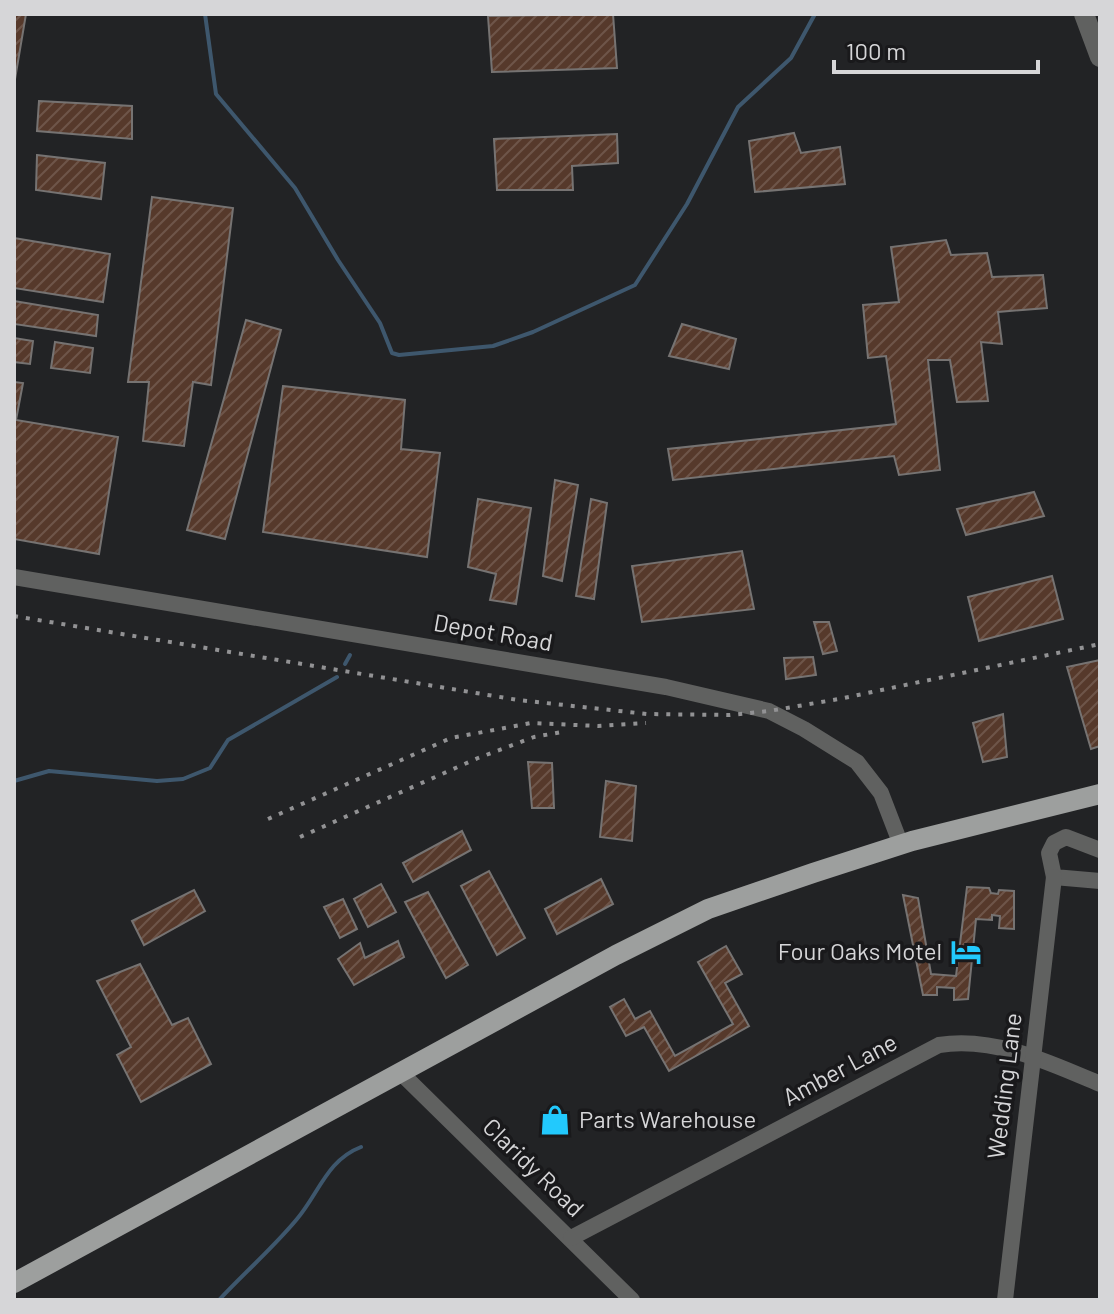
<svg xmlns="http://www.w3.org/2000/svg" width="1114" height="1314" font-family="Barlow,sans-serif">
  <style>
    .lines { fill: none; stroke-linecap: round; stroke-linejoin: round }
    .stream { stroke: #3e576d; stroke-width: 4 }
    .building { fill: url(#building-hatch); stroke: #767372; stroke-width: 2 }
    .minor { stroke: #606160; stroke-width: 16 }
    .tertiary { stroke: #606160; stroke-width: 20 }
    .primary { stroke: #9d9f9e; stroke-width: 20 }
    .rail { stroke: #929294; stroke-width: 4; stroke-dasharray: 4 8; stroke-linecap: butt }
    .labels { text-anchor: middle; stroke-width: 7; stroke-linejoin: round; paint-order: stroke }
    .street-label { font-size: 24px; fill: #d6d6d8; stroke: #19191b }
    .poi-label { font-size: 24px; fill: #d6d6d8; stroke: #19191b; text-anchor: end }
  </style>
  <defs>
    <pattern id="building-hatch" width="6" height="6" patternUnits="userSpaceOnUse" patternTransform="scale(2)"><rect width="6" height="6" fill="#56392b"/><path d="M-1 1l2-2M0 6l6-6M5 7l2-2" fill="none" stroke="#6e5549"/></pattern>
  </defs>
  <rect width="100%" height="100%" fill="#222325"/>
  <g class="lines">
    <!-- stream -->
    <g class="stream">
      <path d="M205,14L216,94L295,188L338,260L380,323L392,353L399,355L493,346L533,332L635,285L687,204L738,107L791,58L815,14"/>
      <path d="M345,664L350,655"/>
      <path d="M14,781L49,771L157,781L183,779L210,768L228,740L337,677"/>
      <path d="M219,1300C244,1273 273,1248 297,1219C319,1193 327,1160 361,1147"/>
    </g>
  </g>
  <!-- building -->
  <g class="building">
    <path d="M14,14H26L14,85Z"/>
    <path d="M613,14L617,68L492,72L488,16Z"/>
    <path d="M39,101L132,106V139L37,131Z"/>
    <path d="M794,133L801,153L840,147L845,184L755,192L749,141Z"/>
    <path d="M617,134L618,163L572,166L573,190H497L494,139Z"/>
    <path d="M37,155L105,163L101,199L36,190Z"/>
    <path d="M152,197L233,208L211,385L193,382L184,446L143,441L149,382H128Z"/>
    <path d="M14,238L110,254L103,302L14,288Z"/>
    <path d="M946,240L951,255L987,253L992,277L1043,275L1047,308L998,312L1002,344L981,342L988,401L957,402L950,360H928L940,470L899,475L894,456L673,480L668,449L896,424L886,356L868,358L863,305L899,302L891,247Z"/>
    <path d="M14,301L98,315L96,336L14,324Z"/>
    <path d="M246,320L281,330L225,539L187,530Z"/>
    <path d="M682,324L736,339L729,369L669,356Z"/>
    <path d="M14,338L33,341L30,364L14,362Z"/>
    <path d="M55,342L93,348L90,373L51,368Z"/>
    <path d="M14,382L23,383L16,420L118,437L99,554L14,539Z"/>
    <path d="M283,386L405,400L401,449L440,453L427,557L263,532Z"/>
    <path d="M555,480L578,485L562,581L543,576Z"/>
    <path d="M1034,492L1044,516L966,535L957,509Z"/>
    <path d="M478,499L531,508L516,604L490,600L496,574L468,567Z"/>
    <path d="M591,499L607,503L594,599L576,596Z"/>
    <path d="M742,551L754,609L642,622L632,566Z"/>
    <path d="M1052,576L1063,619L979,641L968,597Z"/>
    <path d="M814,622H829L837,651L823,654Z"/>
    <path d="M813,657L816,675L786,679L784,658Z"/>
    <path d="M1100,660V746L1091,749L1067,667Z"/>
    <path d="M1003,714L1007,757L983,762L973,723Z"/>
    <path d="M528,762L552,763L554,808H532Z"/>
    <path d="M606,781L636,786L632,841L600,837Z"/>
    <path d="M462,831L471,850L413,882L403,863Z"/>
    <path d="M489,871L525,938L497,955L461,886Z"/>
    <path d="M601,879L613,904L557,934L545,909Z"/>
    <path d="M381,884L396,912L368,927L354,899Z"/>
    <path d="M967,887L989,888L991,893L998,894L999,890L1014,891V929L999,928L1000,916L992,915V920L976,919L968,999L954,1000V988L937,987V995H923L903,895L918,898L931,974L956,976Z"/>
    <path d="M194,890L205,911L144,945L132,921Z"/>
    <path d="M428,892L468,965L446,978L405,902Z"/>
    <path d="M343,899L357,929L340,938L324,907Z"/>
    <path d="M398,941L404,957L354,985L338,959L360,943L365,958Z"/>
    <path d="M726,946L742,974L725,983L749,1026L669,1071L644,1027L626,1036L610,1007L624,999L635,1019L650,1011L675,1056L733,1024L698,962Z"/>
    <path d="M140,964L172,1025L188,1018L211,1064L141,1102L117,1055L131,1047L97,981Z"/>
  </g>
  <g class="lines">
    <!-- minor -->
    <g class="minor">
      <path d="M14,577L666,687L769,711L804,729L857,762L881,793L901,845"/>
      <path d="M1100,850L1066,837L1054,843L1049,853L1054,877L1100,881"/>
      <path d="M400,1072L632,1300"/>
      <path d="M571,1238L939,1045C994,1036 1051,1063 1100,1084"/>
      <path d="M1005,1300L1054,877"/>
    </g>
    <!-- tertiary -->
    <path class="tertiary" d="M1084,14L1100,57"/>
    <!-- primary -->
    <path class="primary" d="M14,1283L616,955L708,909L813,873L912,841L1100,794"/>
    <!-- rail -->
    <g class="rail">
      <path d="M14,616L518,700L647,714L730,715L769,711L839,699L1100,644"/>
      <path d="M268,819L451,738L531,723L598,726L646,723"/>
      <path d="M300,837L478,758L534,737L562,732"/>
    </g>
  </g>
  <!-- icons -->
  <defs>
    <g id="hotel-bare" transform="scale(2.4)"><path d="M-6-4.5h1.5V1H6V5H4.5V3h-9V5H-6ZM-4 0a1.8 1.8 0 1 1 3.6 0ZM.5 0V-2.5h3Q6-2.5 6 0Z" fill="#22c9fd" stroke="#19191b" stroke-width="2.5" paint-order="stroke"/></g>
    <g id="shop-bare" transform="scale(2.4)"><path d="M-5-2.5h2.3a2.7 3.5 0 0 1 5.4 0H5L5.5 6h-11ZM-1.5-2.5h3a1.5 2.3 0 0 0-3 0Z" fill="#22c9fd" stroke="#19191b" stroke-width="2.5" paint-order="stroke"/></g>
  </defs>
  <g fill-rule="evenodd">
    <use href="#hotel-bare" x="966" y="952"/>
    <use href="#shop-bare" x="555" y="1120"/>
  </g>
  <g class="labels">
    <!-- street labels -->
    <g class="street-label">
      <text transform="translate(493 633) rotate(10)" y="8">Depot Road</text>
      <text transform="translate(840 1070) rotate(-28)" y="8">Amber Lane</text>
      <text transform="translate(1005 1086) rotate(-83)" y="8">Wedding Lane</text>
      <text transform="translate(533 1168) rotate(44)" y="8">Claridy Road</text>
    </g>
    <!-- poi labels -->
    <g class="poi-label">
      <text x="942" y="960">Four Oaks Motel</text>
      <text x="579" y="1128" text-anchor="start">Parts Warehouse</text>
    </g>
  </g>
  <!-- border -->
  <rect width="1114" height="1314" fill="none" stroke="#d6d6d8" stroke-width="32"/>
  <!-- scale -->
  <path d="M834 60v12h204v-12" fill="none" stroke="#d6d6d8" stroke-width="4"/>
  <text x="846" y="60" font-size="24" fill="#d6d6d8" stroke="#19191b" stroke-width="6" paint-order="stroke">100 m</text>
</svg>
